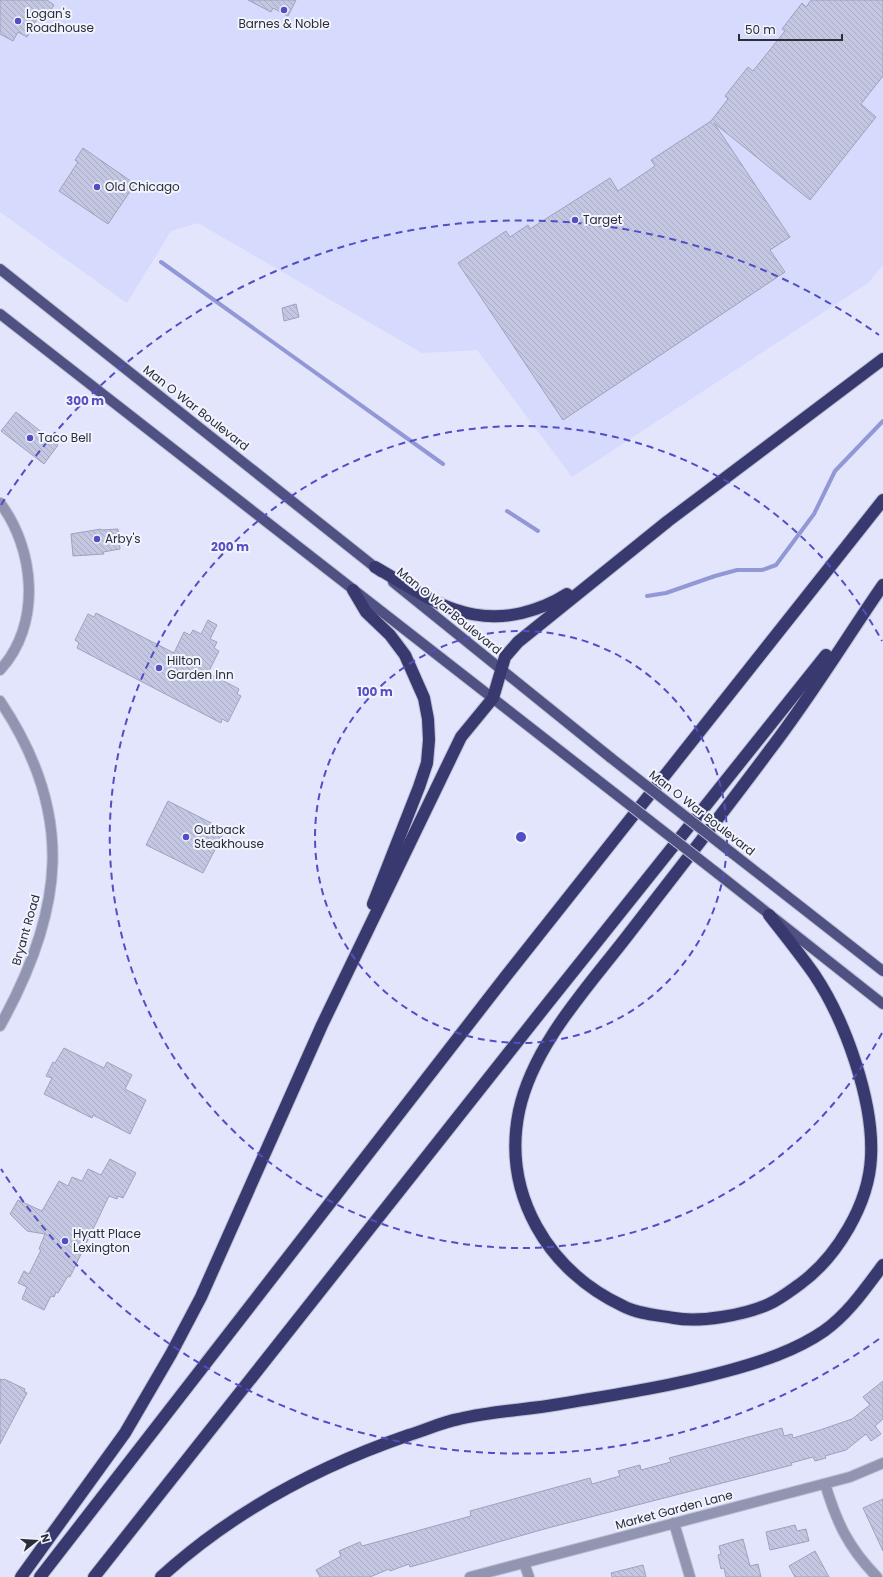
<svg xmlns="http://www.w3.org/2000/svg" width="883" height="1577" font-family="Poppins,sans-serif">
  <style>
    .built { fill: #d6dafd }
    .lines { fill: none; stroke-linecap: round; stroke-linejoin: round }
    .stream { stroke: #9297d5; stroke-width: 4 }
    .building { fill: url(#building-back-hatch); stroke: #9fa2bc }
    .minor-casing { stroke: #bdc0d4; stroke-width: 12 }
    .major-casing { stroke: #bdc0d4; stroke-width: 12 }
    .highway-casing { stroke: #bdc0d4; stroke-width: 14 }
    .minor { stroke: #9295b1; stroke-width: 10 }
    .major { stroke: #4e5181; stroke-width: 10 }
    .highway { stroke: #38396f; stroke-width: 12 }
    .major-bridge-casing { stroke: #bdc0d4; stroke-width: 12; stroke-linecap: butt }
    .major-bridge { stroke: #4e5181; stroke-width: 10 }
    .ring { fill: none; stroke: #544ec5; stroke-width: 2; stroke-dasharray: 7 5 }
    .poi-dot { fill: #544ec5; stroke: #f1f3fe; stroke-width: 1.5 }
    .labels { text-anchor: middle; stroke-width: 4; stroke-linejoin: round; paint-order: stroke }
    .poi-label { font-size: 12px; fill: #2b2d37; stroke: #f1f3fe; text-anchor: start }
    .street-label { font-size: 12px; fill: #2b2d37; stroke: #f1f3fe }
    .centre { fill: #544ec5; stroke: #f1f3fe; stroke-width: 2 }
    .ring-label { font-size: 12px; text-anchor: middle; font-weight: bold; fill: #544ec5; stroke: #f1f3fe; stroke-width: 4; stroke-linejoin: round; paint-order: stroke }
  </style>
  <defs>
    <pattern id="building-back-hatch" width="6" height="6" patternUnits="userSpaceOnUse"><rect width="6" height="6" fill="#c3c7e2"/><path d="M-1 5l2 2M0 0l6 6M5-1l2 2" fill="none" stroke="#a8abc2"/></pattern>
  </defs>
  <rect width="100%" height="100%" fill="#e2e5fb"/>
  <!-- built -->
  <path class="built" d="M0,0H883V265L868,283L572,477L477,350L422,353L198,223L171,231L127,303L0,212Z"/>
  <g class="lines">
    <!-- stream -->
    <g class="stream">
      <path d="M161,262L443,464"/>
      <path d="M507,511L538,531"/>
      <path d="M647,596L666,593L715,576L737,570H762L776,565L814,514L835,471L883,421"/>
    </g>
  </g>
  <!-- building -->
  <g class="building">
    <path d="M0,0H47L54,5L48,15L41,11L27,37L18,32L13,41L0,34Z"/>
    <path d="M248,0H296L288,16L273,8L271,12Z"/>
    <path d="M811,0H883V76L861,104L876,117L810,200L714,123L790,237L770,250L785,272L563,420L458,263L506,231L510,237L528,225L530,229L610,178L618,191L655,166L651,160L711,121L728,99L725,96L748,67L753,71L785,31L782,29L802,3L806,7Z"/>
    <path d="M83,148L135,184L108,224L59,191L78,162L75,160Z"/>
    <path d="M296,304L299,317L284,321L282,308Z"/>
    <path d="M16,412L58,445L44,464L1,431Z"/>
    <path d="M101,529V530L118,529L120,549L103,552L104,554L73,556L71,534Z"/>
    <path d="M96,613L174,653L184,632L190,635L193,630L201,634L208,620L217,625L210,639L217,642L214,648L219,651L208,673L239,689L237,694L241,696L228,722L222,719L221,723L77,648L79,643L75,640L88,614L94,617Z"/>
    <path d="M168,801L225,830L203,873L146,845Z"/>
    <path d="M64,1048L104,1068L107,1062L132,1075L125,1089L146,1100L130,1134L93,1115L92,1118L44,1094L52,1078L46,1076L53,1062L55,1063Z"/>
    <path d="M110,1159L136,1173L123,1198L118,1196L117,1199L109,1196L70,1277L68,1276L58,1293L56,1292L54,1297L51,1296L44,1310L22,1299L27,1287L18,1283L24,1271L29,1274L41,1250L39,1249L45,1234L27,1231L10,1214L18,1200L42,1211L59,1181L68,1186L72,1177L82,1181L88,1169L101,1175Z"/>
    <path d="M0,1379L3,1380L4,1379L25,1389L24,1391L27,1393L0,1444Z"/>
    <path d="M883,1381V1419L875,1426L881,1434L871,1441L866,1434L846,1450L825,1456L826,1458L815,1461L813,1457L791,1463L792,1465L548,1528L410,1567L409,1564L390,1571L389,1569L370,1577H320L316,1570L341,1556L339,1551L360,1542L362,1546L471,1516L470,1511L590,1478L592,1484L620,1476L618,1471L640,1465L641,1470L671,1462L669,1458L782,1428L784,1436L792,1434L793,1438L820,1430L852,1419L870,1405L863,1397Z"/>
    <path d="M883,1499V1551L863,1508Z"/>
    <path d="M795,1525L797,1531L806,1529L809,1541L770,1550L766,1532Z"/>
    <path d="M743,1539L750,1566L758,1564L761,1577H726L724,1568L721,1569L718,1555L721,1554L719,1546Z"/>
    <path d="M815,1551L829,1577H795L789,1566Z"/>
    <path d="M643,1565L646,1577H612L611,1573Z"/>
  </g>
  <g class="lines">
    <!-- minor casing -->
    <g class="minor-casing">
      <g id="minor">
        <path d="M0,503C35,549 42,625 0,670"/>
        <path d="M0,701C76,814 64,911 0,1026"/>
        <path d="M825,1484C837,1523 848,1547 877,1577"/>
        <path d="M674,1523L690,1577"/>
        <path d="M524,1563L529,1577"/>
        <path d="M470,1577L850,1477L883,1463"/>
      </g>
    </g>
    <!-- major casing -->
    <g class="major-casing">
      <g id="major">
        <path d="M0,269L381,572"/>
        <path d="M0,314L595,778"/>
        <path d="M393,582L611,758"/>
        <path d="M732,853L883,971"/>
        <path d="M717,873L883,1004"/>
      </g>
    </g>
    <!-- highway casing -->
    <g class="highway-casing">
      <g id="highway">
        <path d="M375,567C424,595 463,627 522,613C538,609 553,603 567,594"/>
        <path d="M353,590L366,612L390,635L405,655L424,698L428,719L429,740L427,763L419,787L373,904"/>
        <path d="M769,915C784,934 800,954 814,974C845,1020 874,1101 871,1157C869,1204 837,1257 800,1284C790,1291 780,1299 769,1304C745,1315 699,1323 674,1318C657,1315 638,1314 623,1306C548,1271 502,1194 519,1111C533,1045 588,987 628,935C675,874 723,813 769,751C810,698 845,640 883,585"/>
        <path d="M21,1577L125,1433L171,1354L201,1297L322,1025L461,737L493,698L505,657L518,642L668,521L883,359"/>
        <path d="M40,1577L506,976L883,500"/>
        <path d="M94,1577L548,1003L826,655"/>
        <path d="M161,1577C231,1513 319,1466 409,1435C426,1430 442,1422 459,1419C492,1411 526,1410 560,1404C615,1395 672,1386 727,1371C760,1362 795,1351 824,1331C848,1314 865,1289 883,1265"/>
      </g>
    </g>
    <!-- minor -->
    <use href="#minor" class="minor"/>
    <!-- major -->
    <use href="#major" class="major"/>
    <!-- highway -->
    <use href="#highway" class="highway"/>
    <!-- major-bridge casing -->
    <g class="major-bridge-casing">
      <g id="major-bridge">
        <path d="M611,758L732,853"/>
        <path d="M595,778L717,873"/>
      </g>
    </g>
    <!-- major-bridge -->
    <use href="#major-bridge" class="major-bridge"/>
  </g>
  <!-- distance rings -->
  <g class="ring">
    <circle cx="521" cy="837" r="206"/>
    <path d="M882 1033A411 411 0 1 1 882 641"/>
    <path d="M879 1339A617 617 0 0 1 1 1169M1 505A617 617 0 0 1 879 335"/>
  </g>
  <!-- markers -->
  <g class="poi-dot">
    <circle cx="284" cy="10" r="4"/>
    <circle cx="18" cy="21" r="4"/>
    <circle cx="97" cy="187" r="4"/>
    <circle cx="575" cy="220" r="4"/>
    <circle cx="30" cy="438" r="4"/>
    <circle cx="97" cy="539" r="4"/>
    <circle cx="159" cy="668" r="4"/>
    <circle cx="186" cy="837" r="4"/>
    <circle cx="65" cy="1241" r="4"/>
  </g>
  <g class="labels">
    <!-- poi labels -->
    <g class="poi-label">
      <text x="26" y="18">Logan's<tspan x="26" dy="14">Roadhouse</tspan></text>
      <text x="284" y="28" text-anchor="middle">Barnes &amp; Noble</text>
      <text x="105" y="191">Old Chicago</text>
      <text x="583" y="224">Target</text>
      <text x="38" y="442">Taco Bell</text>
      <text x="105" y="543">Arby's</text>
      <text x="167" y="665">Hilton<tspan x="167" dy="14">Garden Inn</tspan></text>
      <text x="194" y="834">Outback<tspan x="194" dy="14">Steakhouse</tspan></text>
      <text x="73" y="1238">Hyatt Place<tspan x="73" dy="14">Lexington</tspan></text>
    </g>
    <!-- street labels -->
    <g class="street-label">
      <text transform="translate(196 408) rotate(38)" y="4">Man O War Boulevard</text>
      <text transform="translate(449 611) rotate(39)" y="4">Man O War Boulevard</text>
      <text transform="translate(702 813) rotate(38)" y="4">Man O War Boulevard</text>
      <text transform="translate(26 930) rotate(-74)" y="4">Bryant Road</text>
      <text transform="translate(674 1510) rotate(-15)" y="4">Market Garden Lane</text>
    </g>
  </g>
  <circle cx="521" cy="837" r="6" class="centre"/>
  <g class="ring-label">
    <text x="85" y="405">300 m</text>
    <text x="230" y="551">200 m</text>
    <text x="375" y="696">100 m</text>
  </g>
  <!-- north arrow -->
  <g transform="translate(36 1541) rotate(73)" stroke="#f1f3fe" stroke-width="3" paint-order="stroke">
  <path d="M0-3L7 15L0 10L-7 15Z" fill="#2b2d37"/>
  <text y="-6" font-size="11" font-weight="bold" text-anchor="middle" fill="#2b2d37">N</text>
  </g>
  <!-- scale -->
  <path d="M739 34v6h103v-6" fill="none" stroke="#2b2d37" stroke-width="2"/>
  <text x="745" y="34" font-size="12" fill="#2b2d37" stroke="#f1f3fe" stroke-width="3" paint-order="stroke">50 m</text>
</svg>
